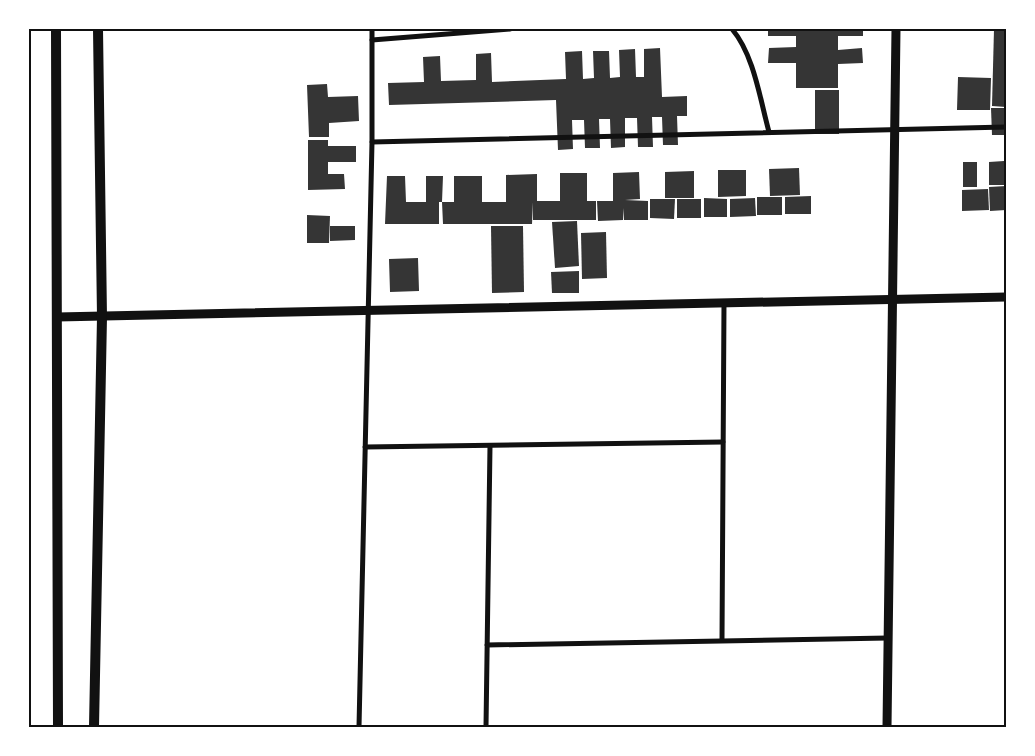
<svg xmlns="http://www.w3.org/2000/svg" width="1035" height="756" font-family="'Varela Round',sans-serif">
  <style>
    .building { fill: #353535 }
    .lines { fill: none; stroke-linecap: round; stroke-linejoin: round }
    .minor { stroke: #111; stroke-width: 5 }
    .tertiary { stroke: #111; stroke-width: 9 }
    .secondary { stroke: #111; stroke-width: 10 }
    .neatline { fill: none; stroke: #111; stroke-width: 2 }
  </style>
  <rect width="100%" height="100%" fill="#fff"/>
  <!-- building -->
  <g class="building">
    <path d="M768,29H863V36H838V50L862,48L863,63L838,64V88H796V63H768L769,48L796,47V36H768Z"/>
    <path d="M994,29H1006V107L992,106Z"/>
    <path d="M660,48L662,97L687,96V116H677L678,145H663L662,117H652L653,147H638L637,118H625V147L611,148L610,119H599L600,148H585L584,120H572L573,149L558,150L556,100L389,105L388,83L424,82L423,57L440,56L441,81L476,80V54L491,53L492,82L566,79L565,52L582,51L583,79L594,78L593,51H609L610,78L620,77L619,50L635,49L636,77H644V49Z"/>
    <path d="M958,77L991,78L990,110H957Z"/>
    <path d="M327,84L328,97L358,96L359,121L329,123V137H309L307,85Z"/>
    <rect x="815" y="90" width="24" height="44"/>
    <path d="M991,108H1006V135H992Z"/>
    <path d="M308,140H328V146H356V162H328V174H344L345,189L308,190Z"/>
    <path d="M1004,161L1005,185H989V162Z"/>
    <rect x="963" y="162" width="14" height="25"/>
    <path d="M799,168L800,195L770,196L769,169Z"/>
    <path d="M718,170H746V196L718,197Z"/>
    <path d="M694,171V198H665V172Z"/>
    <path d="M639,172L640,199L625,200L648,201V220H624L623,208V220L598,221L597,201H613V173Z"/>
    <path d="M560,173H587V201H596V220H533V202L532,224H443L442,202H454V176H482V202H506V175L537,174V201H560Z"/>
    <path d="M387,176H405L406,202H426V176H443L442,202H439V224H385Z"/>
    <path d="M1006,186V210L990,211L989,187Z"/>
    <path d="M988,189L989,210L962,211V190Z"/>
    <path d="M811,196V214H785V197Z"/>
    <rect x="757" y="197" width="25" height="18"/>
    <path d="M704,198L727,199V217H704Z"/>
    <path d="M755,198L756,216L730,217V199Z"/>
    <path d="M650,199H675L674,219L650,218Z"/>
    <rect x="677" y="199" width="24" height="19"/>
    <path d="M307,215L330,216L329,243H307Z"/>
    <path d="M577,221L579,266L555,268L552,222Z"/>
    <path d="M330,226H355V240L330,241Z"/>
    <path d="M491,226H523L524,292L492,293Z"/>
    <path d="M606,232L607,278L582,279L581,233Z"/>
    <path d="M418,258L419,291L390,292L389,259Z"/>
    <path d="M579,271V293H552L551,272Z"/>
  </g>
  <g class="lines">
    <!-- minor -->
    <g class="minor">
      <path d="M732,29C754,55 760,99 769,132"/>
      <path d="M372,40L510,29"/>
      <path d="M372,142L1006,127"/>
      <path d="M365,447L723,442"/>
      <path d="M722,640L724,303"/>
      <path d="M487,645L888,638"/>
      <path d="M359,727L372,142V29"/>
      <path d="M486,727L490,446"/>
    </g>
    <!-- tertiary -->
    <g class="tertiary">
      <path d="M57,317L1006,297"/>
      <path d="M887,727L896,29"/>
    </g>
    <!-- secondary -->
    <g class="secondary">
      <path d="M56,29L58,727"/>
      <path d="M94,727L102,317L98,29"/>
    </g>
  </g>
  <!-- border -->
  <rect width="1035" height="756" fill="none" stroke="#ffffff" stroke-width="60"/>
  <rect x="30" y="30" width="975" height="696" class="neatline"/>
</svg>
